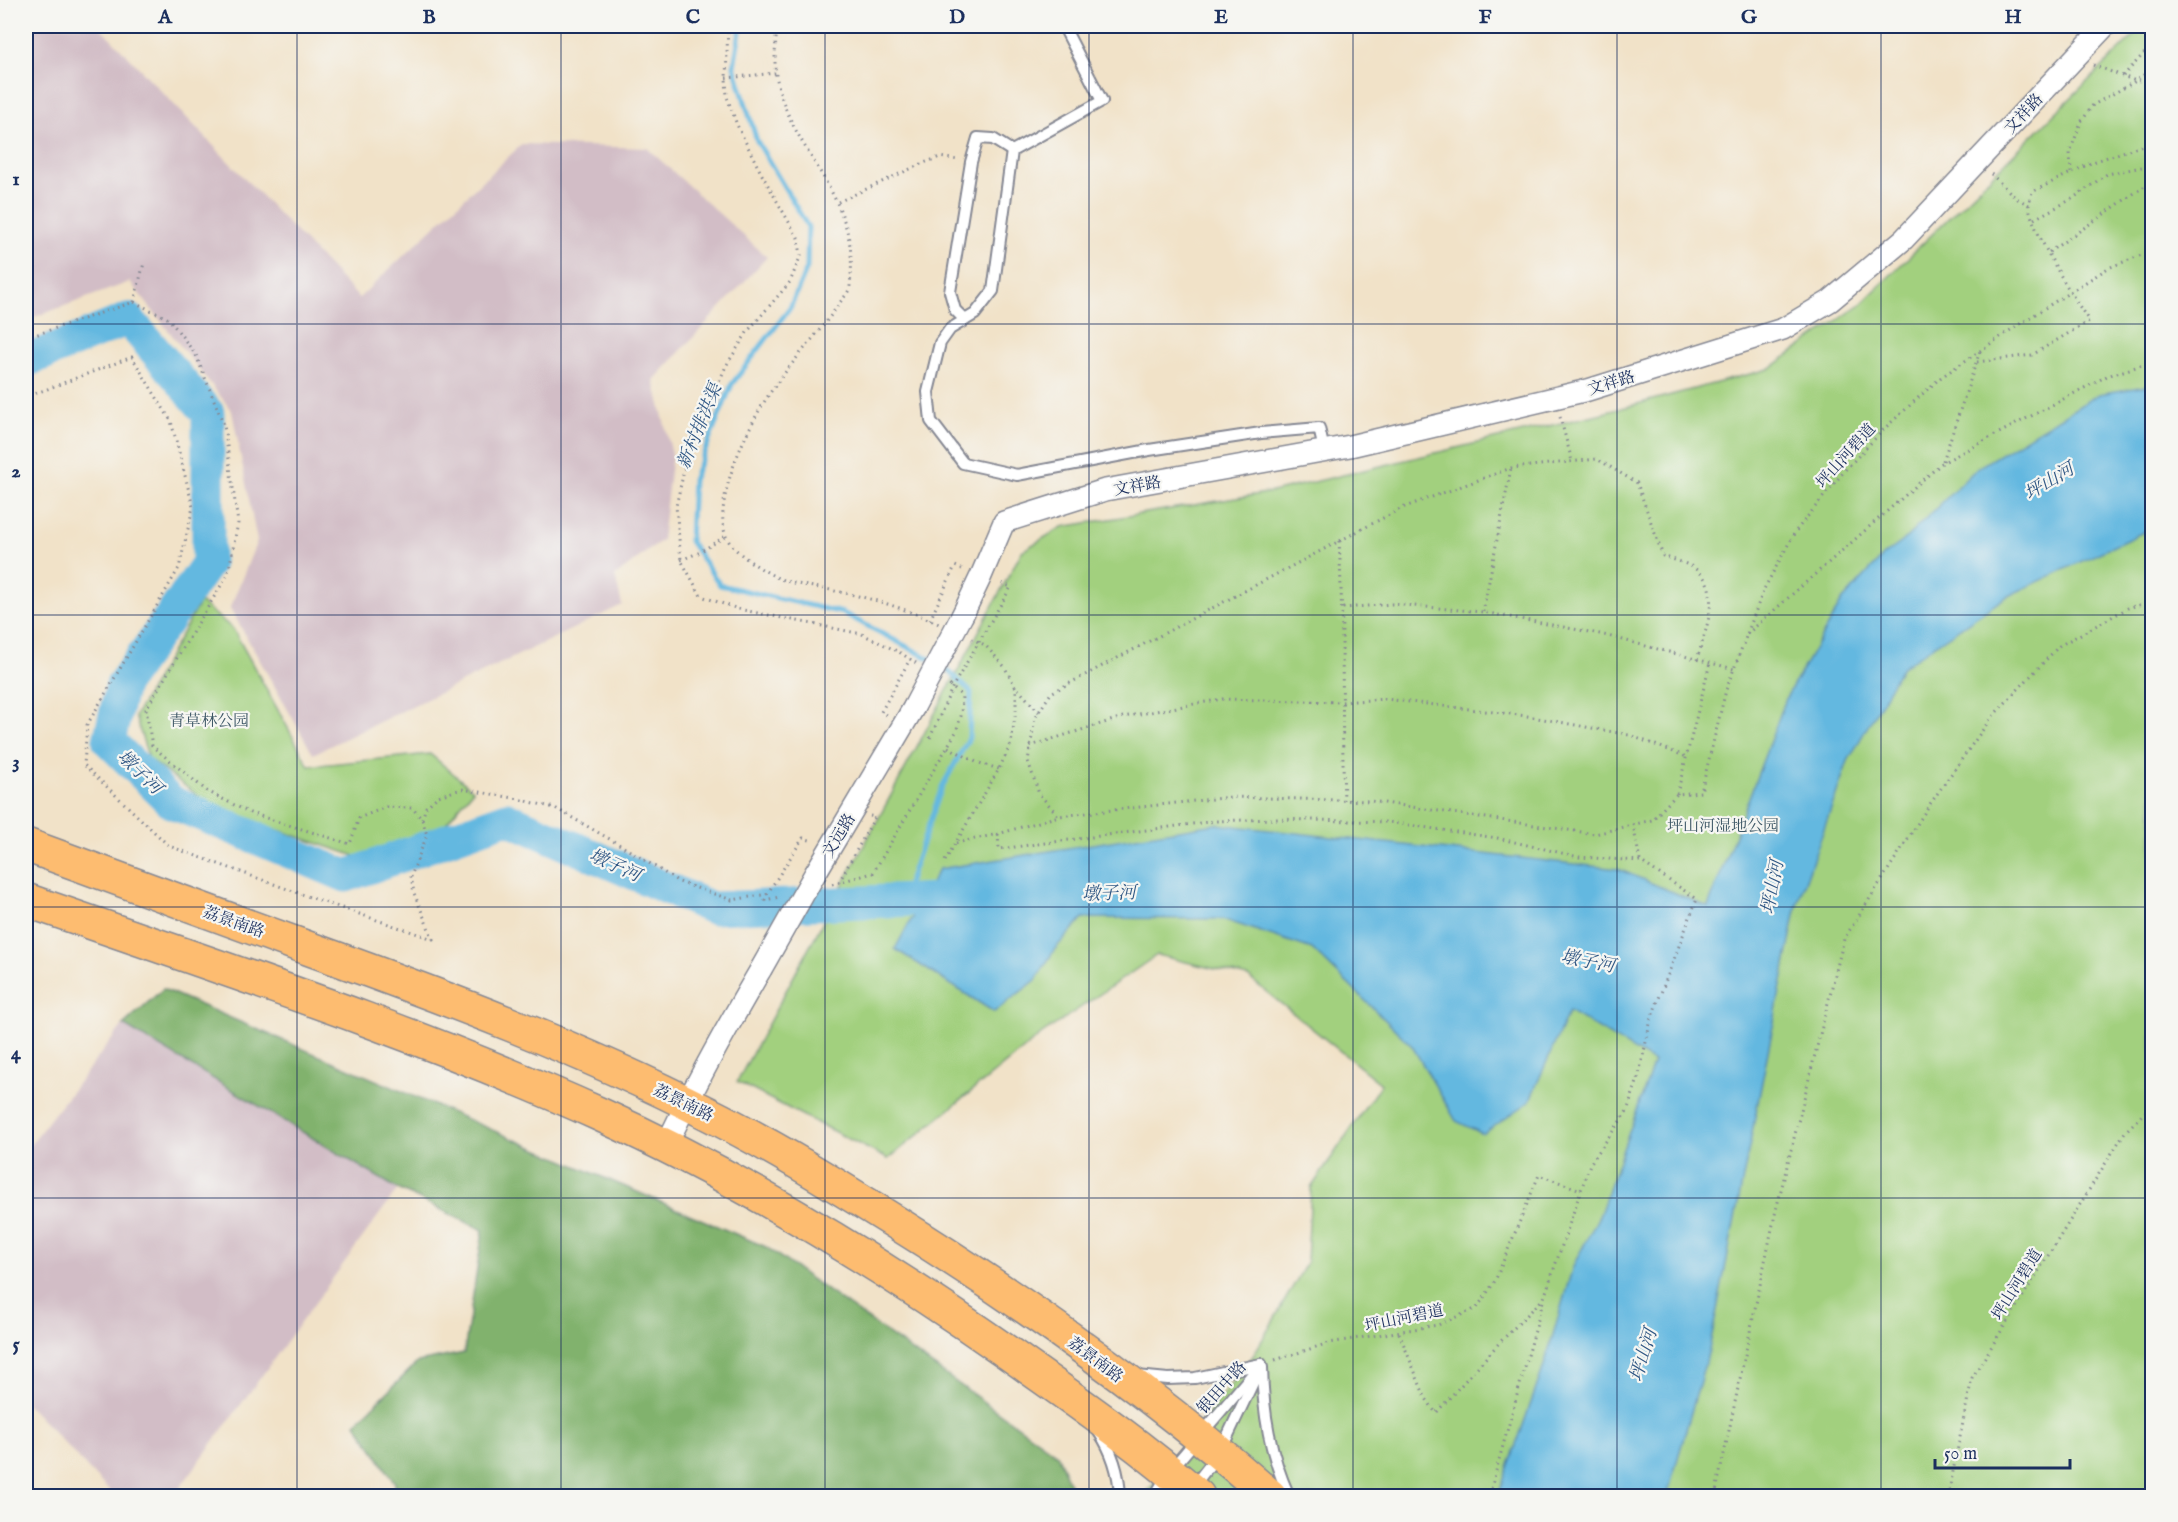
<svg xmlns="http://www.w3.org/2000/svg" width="2178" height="1522" font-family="'IM FELL English','Noto Serif SC',serif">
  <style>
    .industrial { fill: #d2bdc6 }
    .green { fill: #a2d07e; stroke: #5e806e; stroke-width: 1.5 }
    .forest { fill: #81b26d; stroke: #4e7066; stroke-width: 1.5 }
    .water { fill: #64b8e0; stroke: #40749f; stroke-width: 1.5 }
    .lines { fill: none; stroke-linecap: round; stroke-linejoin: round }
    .stream { stroke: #64b8e0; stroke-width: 5 }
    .river { stroke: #64b8e0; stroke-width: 33 }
    .lane-casing { stroke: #868893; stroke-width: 14 }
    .street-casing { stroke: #868893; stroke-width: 24 }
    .primary-casing { stroke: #868893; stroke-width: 36 }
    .path { stroke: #868893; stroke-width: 3; stroke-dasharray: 1.5 4.5; stroke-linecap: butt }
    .lane { stroke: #fff; stroke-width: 10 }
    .street { stroke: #fff; stroke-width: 21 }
    .primary { stroke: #fdbc70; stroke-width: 33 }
    .street-bridge-casing { stroke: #868893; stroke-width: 24; stroke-linecap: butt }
    .street-bridge { stroke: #fff; stroke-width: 21 }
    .grid { fill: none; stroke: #1b2f5e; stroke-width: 1.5; stroke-opacity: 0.55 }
    .labels { text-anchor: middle; stroke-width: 4.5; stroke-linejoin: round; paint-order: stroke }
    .street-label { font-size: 16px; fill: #1b2f5e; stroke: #f6f6f2 }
    .park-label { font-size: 16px; fill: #3d5766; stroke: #f6f6f2 }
    .water-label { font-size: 18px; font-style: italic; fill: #315885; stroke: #f6f6f2 }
    .neatline { fill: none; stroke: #1b2f5e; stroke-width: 2 }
    .grid-label { font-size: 20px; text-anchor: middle; font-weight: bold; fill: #1b2f5e }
  </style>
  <rect width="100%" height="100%" fill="#f6f6f2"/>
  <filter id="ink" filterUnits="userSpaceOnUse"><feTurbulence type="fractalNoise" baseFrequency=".0167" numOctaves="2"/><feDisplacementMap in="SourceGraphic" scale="12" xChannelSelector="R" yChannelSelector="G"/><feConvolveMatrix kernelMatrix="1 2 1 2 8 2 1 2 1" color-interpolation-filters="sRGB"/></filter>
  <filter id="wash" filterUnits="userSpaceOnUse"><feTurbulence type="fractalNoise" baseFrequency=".008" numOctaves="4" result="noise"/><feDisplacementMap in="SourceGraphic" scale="24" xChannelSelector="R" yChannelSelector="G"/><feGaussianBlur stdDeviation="1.35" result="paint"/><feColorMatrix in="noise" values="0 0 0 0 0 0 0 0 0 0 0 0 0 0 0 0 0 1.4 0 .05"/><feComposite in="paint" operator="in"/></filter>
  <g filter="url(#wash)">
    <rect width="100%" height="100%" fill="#f1e2c8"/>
    <!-- industrial -->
    <g class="industrial">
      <path d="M26,26H99L359,298L522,144L647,148L767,257L654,380L672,454L662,540L615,576L622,605L313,754L230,608L257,541L232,411L130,282L26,320Z"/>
      <path d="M123,1025L398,1189L174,1496H114L26,1403V1150Z"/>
    </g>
    <!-- green -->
    <g class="green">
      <path d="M2144,26H2152V1496H1144L1253,1356L1307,1262L1311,1188L1381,1084L1248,977L1157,955L1042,1034L888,1159L737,1082L1022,551L1062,527L1272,492L1607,412L1769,369L1861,304Z"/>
      <path d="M200,602L233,629L309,766L430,754L473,790L434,838L364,859L216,809L149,759L135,716Z"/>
    </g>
    <!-- forest -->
    <path class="forest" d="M163,989L766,1247L1057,1454L1075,1496H395V1483L356,1423L418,1362L464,1353L483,1230L398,1189L123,1025Z"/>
    <!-- water -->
    <path class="water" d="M2152,385V528L2006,597L1901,668L1848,761L1797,905L1709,1350L1667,1496H1498L1544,1366L1573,1266L1600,1214L1654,1062L1569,1011L1529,1102L1483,1134L1456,1121L1412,1046L1312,949L1222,919L1083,918L1054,950L1036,980L994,1012L895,949L939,869L1216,824L1618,869L1708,907L1787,696L1842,601L1884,555L1902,542L1977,468L2099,394Z"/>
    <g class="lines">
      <!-- stream -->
      <g class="stream">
        <path d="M741,26L734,66L757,141L808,227L807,268L790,308L732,384L693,480L690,541L720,585L843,613L934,661"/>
        <path d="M902,901L942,787L969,738L971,692L942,665"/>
      </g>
      <!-- river -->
      <path class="river" d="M26,361L128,319L208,413V563L122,685L109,741L171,802L346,876L507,818L712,908L965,898"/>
    </g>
  </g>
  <g filter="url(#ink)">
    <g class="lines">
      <!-- lane casing -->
      <g class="lane-casing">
        <g id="lane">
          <path d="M1066,26V31L1102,101L1012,151L993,291L975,314L950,329L940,343L928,392L931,421L963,463L1017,475L1149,450L1261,433L1319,428L1324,450"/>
          <path d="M965,320L955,310L950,292L971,162L978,138L993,139L1012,151"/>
          <path d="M1262,1367C1263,1413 1270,1454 1289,1496"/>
          <path d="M1137,1376L1168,1379L1195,1378L1261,1364"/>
          <path d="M1099,1432C1112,1451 1119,1473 1120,1496"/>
          <path d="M1192,1488L1220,1452L1257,1374"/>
          <path d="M1155,1496L1169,1472L1261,1364"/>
        </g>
      </g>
      <!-- street casing -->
      <g class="street-casing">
        <g id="street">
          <path d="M963,614L981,576L1004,522L1105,490L1350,446L1588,390L1783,329L1830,301L1904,239L2105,26"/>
          <path d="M816,872L914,707"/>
          <path d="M666,1146C694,1085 727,1027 761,969"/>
        </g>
      </g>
      <!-- primary casing -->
      <g class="primary-casing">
        <g id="primary">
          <path d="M26,845C121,880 217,915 313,950C446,998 580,1048 707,1113C771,1145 831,1182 892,1220C1024,1302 1153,1393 1270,1496"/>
          <path d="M26,900C218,967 413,1030 599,1114C743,1179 878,1262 1007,1352C1072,1398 1139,1444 1198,1496"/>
        </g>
      </g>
      <!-- path -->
      <g class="path">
        <path d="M728,26L726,78L727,97L737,125L761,173L798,238L801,255L790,282L748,331L726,366L688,453L676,506L681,560L701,596L738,609L862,634L899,652L916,663"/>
        <path d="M777,26C776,43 773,63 777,80C792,155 862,197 850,285C850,292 843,298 839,304C819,333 795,358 775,386C752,416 711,500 726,536C732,552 762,570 778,578C793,585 819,587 835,591C871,598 905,608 939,624"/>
        <path d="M2093,65L2136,81L2152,80"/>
        <path d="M2123,76L2152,45"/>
        <path d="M726,78L776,73"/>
        <path d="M2071,173L2070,152L2081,122L2093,105L2136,81L2152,68"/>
        <path d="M1991,174L2016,198L2029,205"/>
        <path d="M838,202L921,164L940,157L958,160"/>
        <path d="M2034,219L2072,199L2107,174L2142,167L2152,168"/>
        <path d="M2049,252L2152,181"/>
        <path d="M134,302L144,263"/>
        <path d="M26,338L134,302L169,319L196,355L224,425L238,523L228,574L146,709L152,746L207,791L250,813L350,844L359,818L386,807L412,808L422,819L427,835L411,876L414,893L433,939L315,899L169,846L84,765L87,725L179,568L193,507L171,421L132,357L26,397"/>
        <path d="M1977,362L2032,355L2089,321C2073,297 2032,232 2029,206C2029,202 2031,196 2032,192L2093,162L2152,142"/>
        <path d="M1560,417L1572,461"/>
        <path d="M1943,461L1980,351"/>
        <path d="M1339,541C1344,627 1341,714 1344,800"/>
        <path d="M681,560L698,553L726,536"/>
        <path d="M1343,608L1392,604L1483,612L1600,634L1734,669"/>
        <path d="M1483,612L1511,468"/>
        <path d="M930,620L955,566L962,569"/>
        <path d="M1747,634L1942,463L2107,376L2152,362"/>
        <path d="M1697,660C1704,633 1723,592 1698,571C1689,563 1673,560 1663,556L1637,483L1597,459L1511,468L1402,508L1051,693L1035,718L1028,761L1039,794L1059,816L1231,797L1371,801L1595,834L1652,820L1677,794L1701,792L1726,690L1764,589L1795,532L1846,469L1885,428L1940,378L2015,327L2108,268L2152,251"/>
        <path d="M1018,689L1039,712"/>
        <path d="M886,715L881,712L910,659"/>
        <path d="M930,738L953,686L1011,587L998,582"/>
        <path d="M1030,746L1123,717L1222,699L1341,702L1385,699L1527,716L1629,735L1687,757"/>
        <path d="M948,747L976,762L999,769"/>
        <path d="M1677,794L1710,663"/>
        <path d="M422,819L426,807L438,796L462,789L514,798L555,808L622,846L679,882L732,900L767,894L765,900L779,897"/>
        <path d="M1633,824L1640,861"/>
        <path d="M998,834L999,849L1216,821L1274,819L1388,822L1497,838L1579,857L1640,861L1697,899L1651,1019L1638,1079L1627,1111L1590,1164L1581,1190L1544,1298L1489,1496"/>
        <path d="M956,843L998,834L1059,816"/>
        <path d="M945,861L999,769L1011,744L1016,710V688L1004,666L985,645L972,639"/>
        <path d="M839,882L875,817L870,816"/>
        <path d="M832,884L873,873L956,732L961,716L962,696L947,683"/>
        <path d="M767,894L803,838L813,841"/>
        <path d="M1399,1333L1425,1397L1436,1413L1500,1342L1543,1299"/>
        <path d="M1275,1360L1329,1343L1438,1325L1477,1308L1495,1281L1539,1175L1581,1190"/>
        <path d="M1715,1496L1776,1210L1844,939L1930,804L1991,718L2059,646L2128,608L2152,601"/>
        <path d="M1948,1496L1972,1378L2125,1132L2152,1105"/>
      </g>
      <!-- lane -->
      <use href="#lane" class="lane"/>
      <!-- street -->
      <use href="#street" class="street"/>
      <!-- primary -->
      <use href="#primary" class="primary"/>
      <!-- street-bridge casing -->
      <g class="street-bridge-casing">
        <g id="street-bridge">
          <path d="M914,707L963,614"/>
          <path d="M761,969L816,872"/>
        </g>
      </g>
      <!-- street-bridge -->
      <use href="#street-bridge" class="street-bridge"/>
    </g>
  </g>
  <!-- grid -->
  <path class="grid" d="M297,26V1496M561,26V1496M825,26V1496M1089,26V1496M1353,26V1496M1617,26V1496M1881,26V1496M26,324H2152M26,615H2152M26,907H2152M26,1198H2152"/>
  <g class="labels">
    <!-- street labels -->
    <g class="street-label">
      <text transform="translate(2023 113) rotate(-47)" y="6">文祥路</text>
      <text transform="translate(1611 382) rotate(-17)" y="6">文祥路</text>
      <text transform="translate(1845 455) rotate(-48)" y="6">坪山河碧道</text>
      <text transform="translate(1137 485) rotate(-10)" y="6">文祥路</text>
      <text transform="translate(838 835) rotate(-59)" y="6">文远路</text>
      <text transform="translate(234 921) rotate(20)" y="6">荔景南路</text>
      <text transform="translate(684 1102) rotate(26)" y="6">荔景南路</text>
      <text transform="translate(2016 1284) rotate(-58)" y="6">坪山河碧道</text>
      <text transform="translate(1404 1317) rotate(-12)" y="6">坪山河碧道</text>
      <text transform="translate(1096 1359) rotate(37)" y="6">荔景南路</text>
      <text transform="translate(1221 1387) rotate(-48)" y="6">银田中路</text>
    </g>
    <!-- park labels -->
    <g class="park-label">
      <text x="209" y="726">青草林公园</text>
      <text x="1723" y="831">坪山河湿地公园</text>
    </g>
    <!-- water labels -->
    <g class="water-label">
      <text transform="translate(699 426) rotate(-68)" y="6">新村排洪渠</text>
      <text transform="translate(2049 481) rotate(-31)" y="6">坪山河</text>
      <text transform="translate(140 772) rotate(44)" y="6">墩子河</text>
      <text transform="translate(615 865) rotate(24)" y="6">墩子河</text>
      <text transform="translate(1772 887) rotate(-79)" y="6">坪山河</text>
      <text transform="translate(1109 893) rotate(-2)" y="6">墩子河</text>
      <text transform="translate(1588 961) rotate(11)" y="6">墩子河</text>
      <text transform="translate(1643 1355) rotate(-73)" y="6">坪山河</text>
    </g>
  </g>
  <!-- margin -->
  <rect width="2178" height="1522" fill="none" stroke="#f6f6f2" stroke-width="66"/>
  <!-- scale -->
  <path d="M1935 1459v9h135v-9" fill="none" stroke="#1b2f5e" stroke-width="3"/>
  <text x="1944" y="1459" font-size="18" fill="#1b2f5e" stroke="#f6f6f2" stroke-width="4.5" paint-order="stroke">50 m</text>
  <rect x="33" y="33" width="2112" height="1456" class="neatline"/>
  <g class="grid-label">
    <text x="165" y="23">A</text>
    <text x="429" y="23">B</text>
    <text x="693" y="23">C</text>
    <text x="957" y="23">D</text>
    <text x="1221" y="23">E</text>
    <text x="1485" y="23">F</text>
    <text x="1749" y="23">G</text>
    <text x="2013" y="23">H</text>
    <text x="16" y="185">1</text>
    <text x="16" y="477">2</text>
    <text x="16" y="768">3</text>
    <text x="16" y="1059">4</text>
    <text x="16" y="1350">5</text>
  </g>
</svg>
